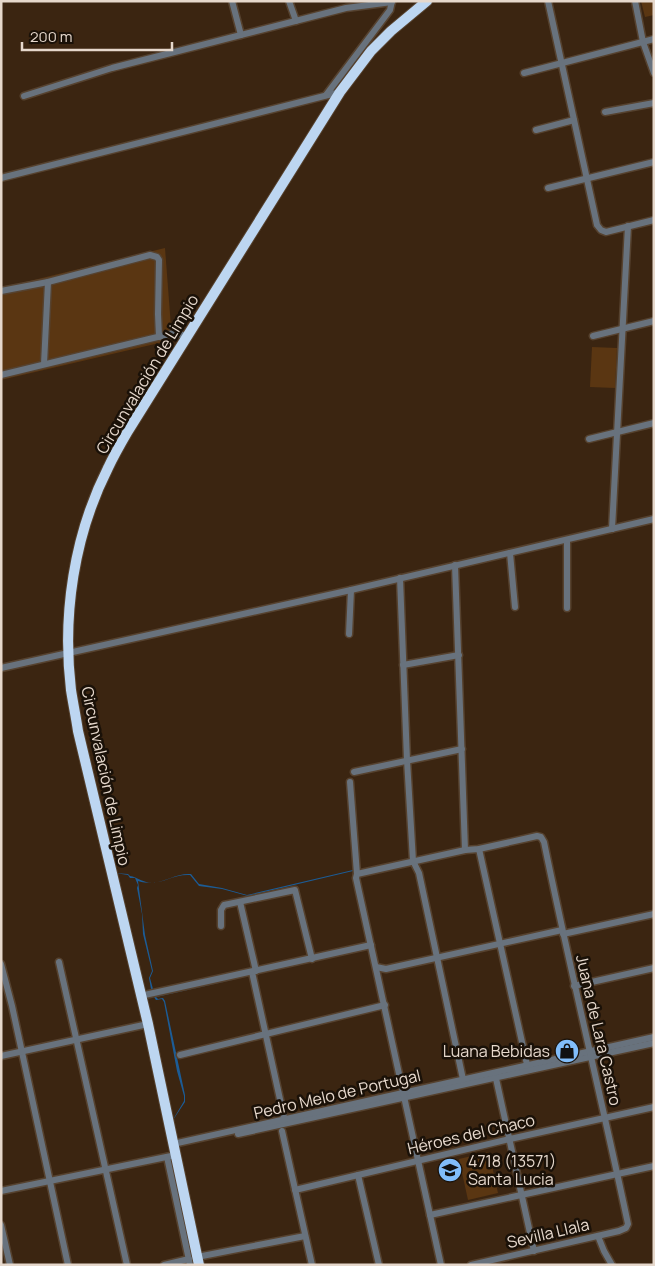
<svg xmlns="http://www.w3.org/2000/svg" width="655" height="1266" font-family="Manrope,sans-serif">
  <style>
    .green { fill: #5a3612 }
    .water { fill: #1c5c96 }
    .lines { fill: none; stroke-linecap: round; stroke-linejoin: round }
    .minor-casing { stroke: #56422f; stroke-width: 9 }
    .highway-casing { stroke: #56422f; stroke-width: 12 }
    .minor { stroke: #68727d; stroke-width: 6 }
    .highway { stroke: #bdd6f1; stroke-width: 10 }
    .labels { text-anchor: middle; stroke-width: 5; stroke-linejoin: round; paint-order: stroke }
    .street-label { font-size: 16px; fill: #e6d8cc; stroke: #1a1108 }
    .poi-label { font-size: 16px; fill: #e6d8cc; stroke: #1a1108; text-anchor: end }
  </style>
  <rect width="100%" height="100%" fill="#3b2511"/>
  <!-- green -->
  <g class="green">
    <path d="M641,1H654V15L645,17Z"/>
    <path d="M165,248L172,340L1,380V288Z"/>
    <path d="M592,347L617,348L615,388L590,387Z"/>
    <path d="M489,1152L498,1193L468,1200L459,1159Z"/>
  </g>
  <!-- water -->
  <g class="water">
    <path d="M353,870V871L248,896L222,889L199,886L190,875C169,874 161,888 138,881L145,935L153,971L150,978L153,989H151L149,978L152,971L143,934L142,914L137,888L138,885L135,878H130L128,875L115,873L128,874L130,876C137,877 144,883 152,883C165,882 177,873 191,874L199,884L222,888L247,895Z"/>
    <path d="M250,976L156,997L158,999L163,998L165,1001L185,1095V1102L171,1123L184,1101V1096L177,1071L164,1002L162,999L156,1000L154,997Z"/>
  </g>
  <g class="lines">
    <!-- minor casing -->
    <g class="minor-casing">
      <g id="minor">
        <path d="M232,1L241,35"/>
        <path d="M289,1L296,21"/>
        <path d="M548,1L597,225L601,230L606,232L654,220"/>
        <path d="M635,1L643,42L654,73"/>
        <path d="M524,73L654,39"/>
        <path d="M326,95L390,10L392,1"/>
        <path d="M24,96L112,68L346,8L392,2"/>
        <path d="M605,112L654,103"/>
        <path d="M536,130L574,120"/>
        <path d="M1,178L340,92"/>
        <path d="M548,188L654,162"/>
        <path d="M1,291L48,282L150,255L157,257L159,260L158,314L159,337"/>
        <path d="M593,336L654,321"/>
        <path d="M44,364L48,282"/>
        <path d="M1,375L174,333L187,336"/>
        <path d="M589,439L654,423"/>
        <path d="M612,529L628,226"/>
        <path d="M567,540V608"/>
        <path d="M510,553L515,607"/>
        <path d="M455,565L465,850"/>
        <path d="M400,578L407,760L413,861L419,873L464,1084"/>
        <path d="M349,634L351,590"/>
        <path d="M403,665L459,655"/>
        <path d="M1,668L351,590L654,519"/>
        <path d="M354,772L462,749"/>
        <path d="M350,782L357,874"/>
        <path d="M479,849L528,1069"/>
        <path d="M240,902L256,971"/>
        <path d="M221,926V910L224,905L295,890L312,959"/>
        <path d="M563,934L654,914"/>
        <path d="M59,962L127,1265"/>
        <path d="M1,964L12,1006L68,1265"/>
        <path d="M376,967L386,969L562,930"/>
        <path d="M252,972L285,1122"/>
        <path d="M574,986L654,968"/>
        <path d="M140,996L371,945"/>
        <path d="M180,1055L385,1005"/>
        <path d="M1,1056L148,1024"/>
        <path d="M495,1074L534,1251"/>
        <path d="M282,1131L312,1265"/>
        <path d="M238,1134L654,1043"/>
        <path d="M173,1144L654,1037"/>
        <path d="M167,1157L190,1265"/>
        <path d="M358,1175L379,1265"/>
        <path d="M295,1190L510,1139L654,1107"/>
        <path d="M1,1191L176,1155"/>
        <path d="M430,1215L654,1166"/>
        <path d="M1,1225L10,1265"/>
        <path d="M598,1236L604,1251L612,1265"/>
        <path d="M197,1257L305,1236"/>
        <path d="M164,1265L189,1259"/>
        <path d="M441,1265L356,878L357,874L465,850L479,849L537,836L541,837L544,842C570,970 601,1096 628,1224L626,1228L619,1231L471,1265"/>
      </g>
    </g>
    <!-- highway casing -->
    <g class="highway-casing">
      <path id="highway" d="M199,1265L148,1024L78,731C76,717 73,703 71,690C62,615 74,535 108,468C114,455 121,443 128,431L340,92L371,51L391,31L427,1"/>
    </g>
    <!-- minor -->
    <use href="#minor" class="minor"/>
    <!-- highway -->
    <use href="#highway" class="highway"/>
  </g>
  <!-- icons -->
  <defs>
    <g id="shop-disc" transform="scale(1.25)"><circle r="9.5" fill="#81bdfa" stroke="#1a1108"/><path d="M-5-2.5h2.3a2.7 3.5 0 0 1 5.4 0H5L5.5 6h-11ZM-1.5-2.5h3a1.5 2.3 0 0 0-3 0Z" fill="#111"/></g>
    <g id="school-disc" transform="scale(1.25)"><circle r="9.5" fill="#81bdfa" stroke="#1a1108"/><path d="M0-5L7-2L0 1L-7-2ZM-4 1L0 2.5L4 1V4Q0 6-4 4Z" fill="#111"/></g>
  </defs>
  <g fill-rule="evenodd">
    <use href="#shop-disc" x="567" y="1051"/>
    <use href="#school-disc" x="450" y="1170"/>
  </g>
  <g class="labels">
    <!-- street labels -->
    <g class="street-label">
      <text transform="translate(147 374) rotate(-59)" y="6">Circunvalación de Limpio</text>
      <text transform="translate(106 776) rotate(78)" y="6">Circunvalación de Limpio</text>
      <text transform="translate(599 1030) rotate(77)" y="6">Juana de Lara Castro</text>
      <text transform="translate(337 1094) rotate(-13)" y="6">Pedro Melo de Portugal</text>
      <text transform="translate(471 1134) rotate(-13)" y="6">Héroes del Chaco</text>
      <text transform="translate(548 1233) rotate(-13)" y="6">Sevilla Llala</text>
    </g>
    <!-- poi labels -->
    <g class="poi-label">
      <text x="550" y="1057">Luana Bebidas</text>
      <text x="468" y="1167" text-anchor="start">4718 (13571)<tspan x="468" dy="18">Santa Lucia</tspan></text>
    </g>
  </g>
  <!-- border -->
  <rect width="655" height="1266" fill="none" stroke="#e6d8cc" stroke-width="5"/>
  <!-- scale -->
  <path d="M22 42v8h150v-8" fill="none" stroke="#e6d8cc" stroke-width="2.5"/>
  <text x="30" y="42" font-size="15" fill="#e6d8cc" stroke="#1a1108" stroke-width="4" paint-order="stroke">200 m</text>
</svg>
